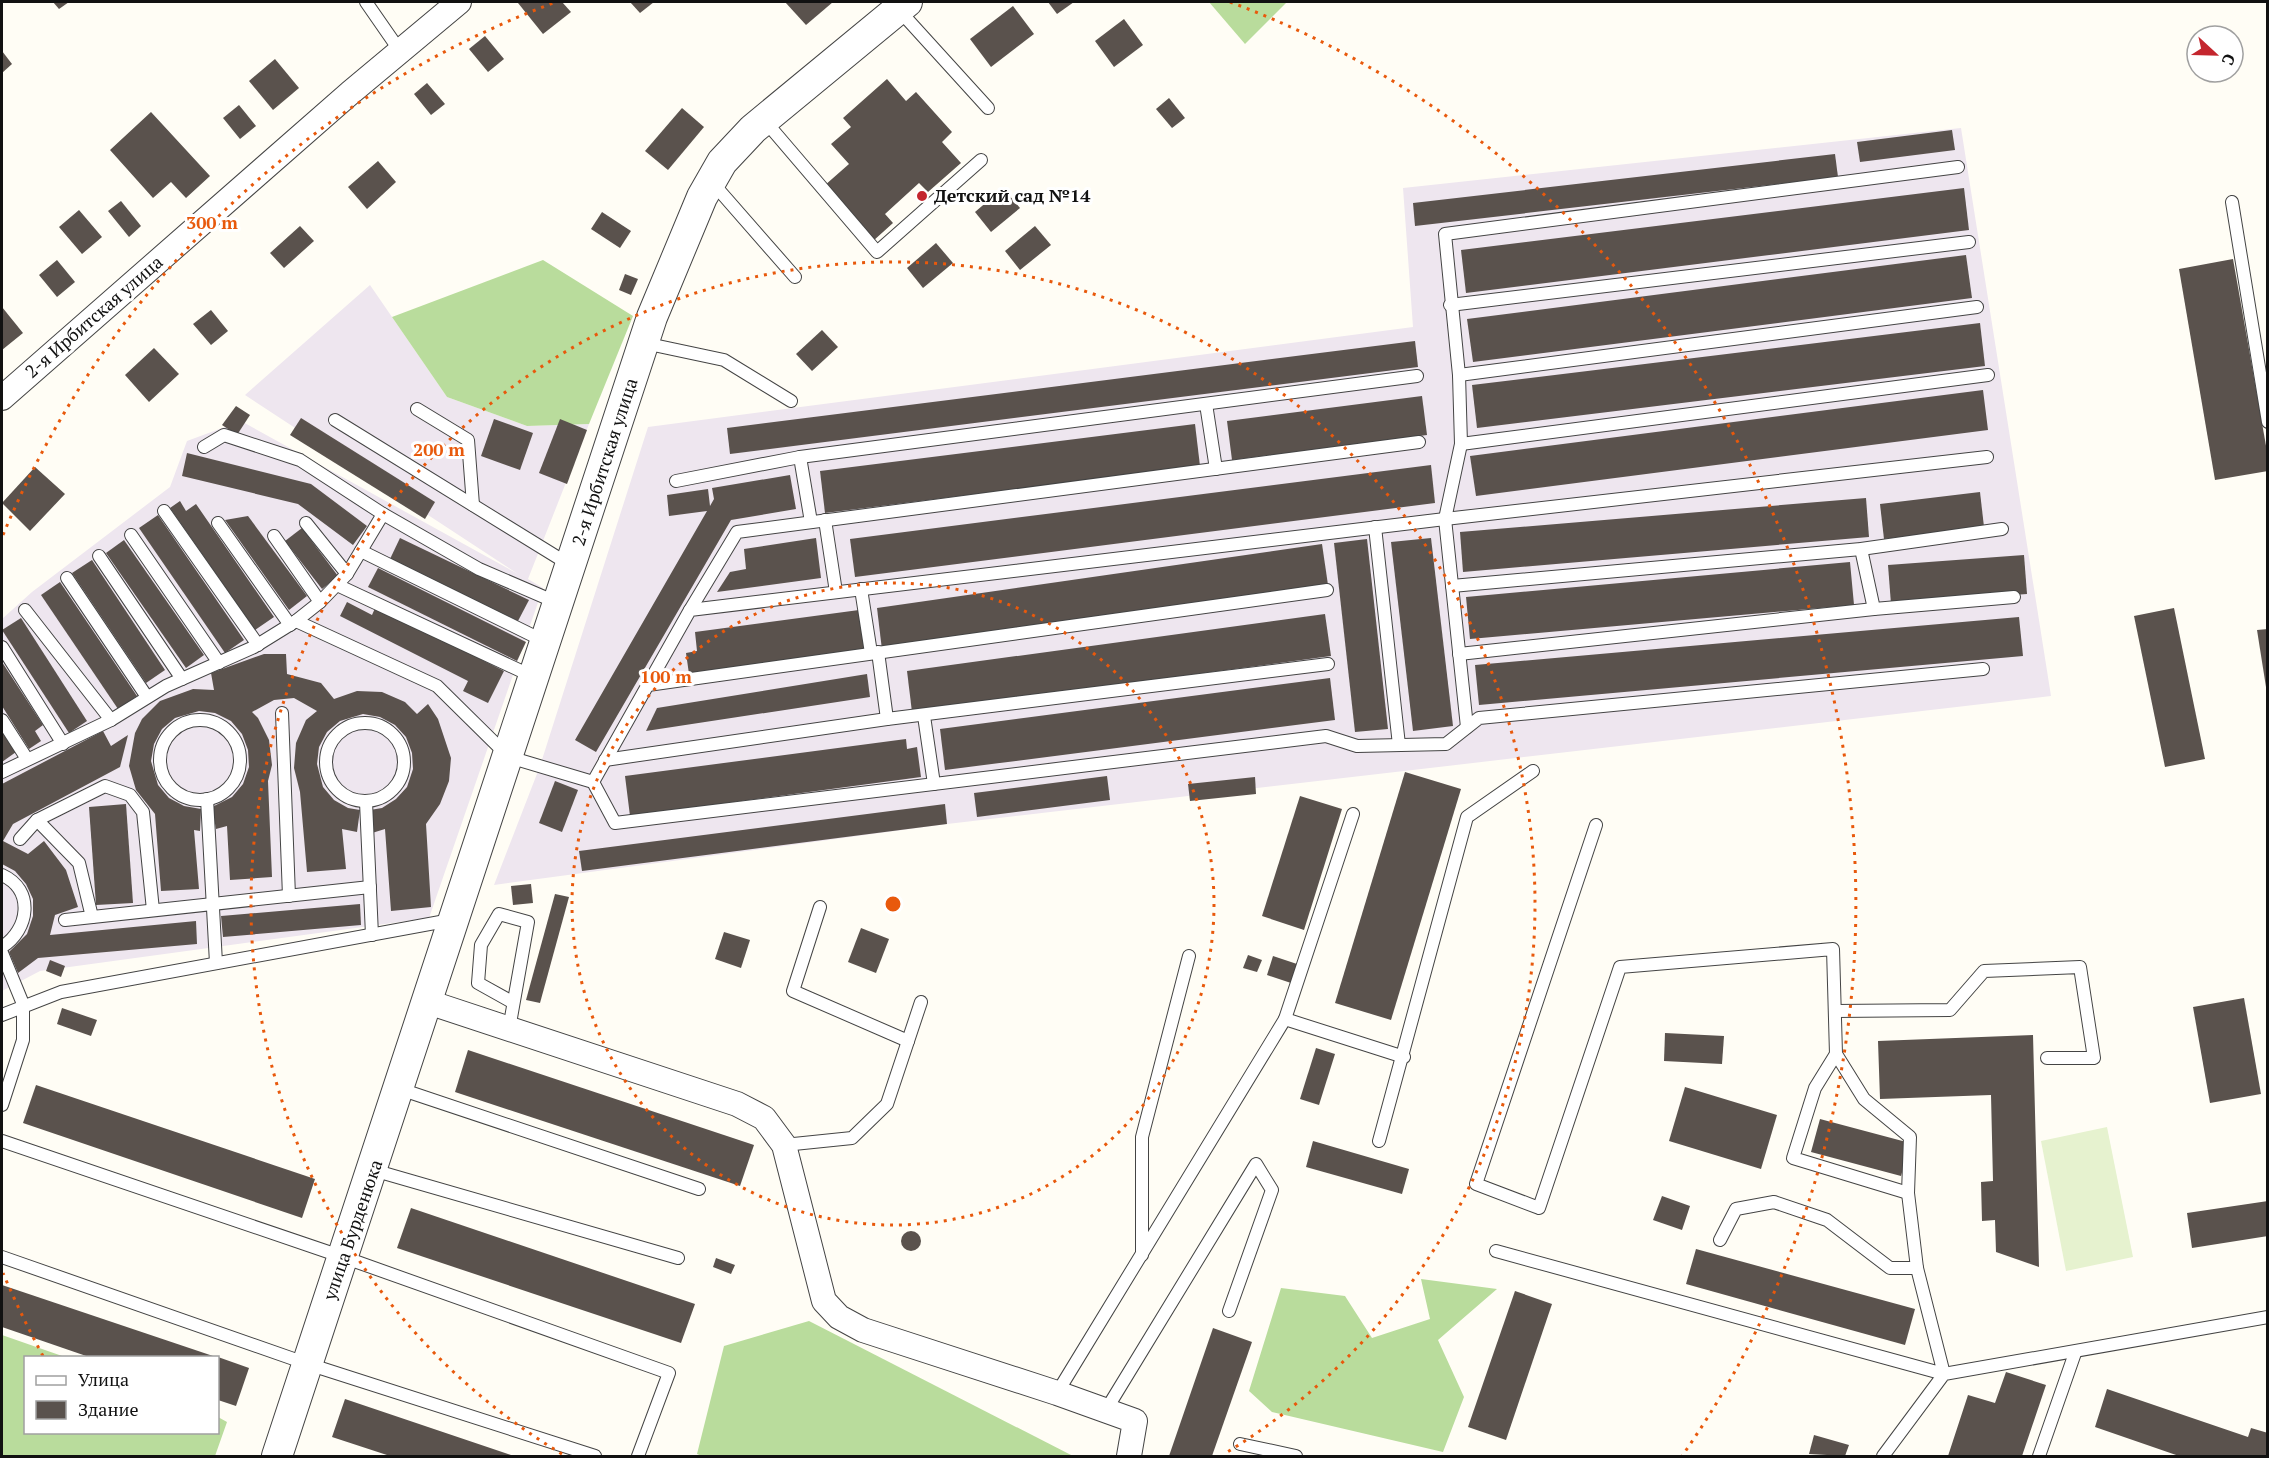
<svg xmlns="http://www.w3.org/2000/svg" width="2269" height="1458" font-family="'PT Serif',serif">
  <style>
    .industrial { fill: #eee6ef }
    .forest { fill: #b9dc9c }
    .pitch { fill: #e6f2cf }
    .building { fill: #5a524d }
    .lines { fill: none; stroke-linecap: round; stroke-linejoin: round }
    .service-casing { stroke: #444; stroke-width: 14 }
    .minor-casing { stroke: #444; stroke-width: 26 }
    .tertiary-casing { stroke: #444; stroke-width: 32 }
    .service { stroke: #fff; stroke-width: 12 }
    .minor { stroke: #fff; stroke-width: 24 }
    .tertiary { stroke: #fff; stroke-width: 30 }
    .ring { fill: none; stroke: #e8590c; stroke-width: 3; stroke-dasharray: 3 6 }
    .poi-dot { fill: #c4262e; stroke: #fff; stroke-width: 2 }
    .labels { text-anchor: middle; stroke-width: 6; stroke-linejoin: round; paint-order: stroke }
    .poi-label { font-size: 18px; font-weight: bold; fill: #111; stroke: #fff; text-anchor: start }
    .street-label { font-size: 18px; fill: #111; stroke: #fff }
    .centre { fill: #e8590c; stroke: #fff; stroke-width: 3 }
    .ring-label { font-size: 18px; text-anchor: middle; font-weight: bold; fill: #e8590c; stroke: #fff; stroke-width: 6; stroke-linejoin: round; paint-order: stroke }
  </style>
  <rect width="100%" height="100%" fill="#fffdf5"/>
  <!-- industrial -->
  <g class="industrial">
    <path d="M1961,128L2051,696L947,824L494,885L540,766L648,427L1413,327L1403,188Z"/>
    <path d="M370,285L447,397L527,426L589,424L528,579L543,588L429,918L40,971L2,991V619L32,592L170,487L187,441L241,421L518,574L245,395Z"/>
  </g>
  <!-- forest -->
  <g class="forest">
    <path d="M1209,2H1287L1245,44Z"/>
    <path d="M543,260L633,316L589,424L527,426L447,397L392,317Z"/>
    <path d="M1421,1279L1497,1289L1438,1340L1464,1397L1443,1452L1272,1412L1249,1391L1281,1288L1345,1296L1372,1338L1430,1319Z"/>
    <path d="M809,1321L1073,1456H702L697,1454L724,1346Z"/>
    <path d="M2,1335L65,1357L26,1358V1432H218V1417L227,1422L215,1456H2Z"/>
  </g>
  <!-- pitch -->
  <path class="pitch" d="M2107,1127L2133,1257L2066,1271L2041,1141Z"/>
  <!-- building -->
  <g class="building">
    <path d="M53,2H69L59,9Z"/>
    <path d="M520,2H562L571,12L543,34L518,3Z"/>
    <path d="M630,2H654L640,13Z"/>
    <path d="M785,2H833L806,25Z"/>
    <path d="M1048,2H1074L1057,14Z"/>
    <path d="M1013,6L1034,34L991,67L970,39Z"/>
    <path d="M1124,19L1143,45L1114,67L1095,41Z"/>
    <path d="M485,36L504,59L488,72L469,49Z"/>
    <path d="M2,51L12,64L2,73Z"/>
    <path d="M275,59L299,88L273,110L249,81Z"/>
    <path d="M887,79L906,101L916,92L952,132L942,142L961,163L928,192L919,183L885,214L893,223L873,241L824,186L849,164L831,144L851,127L843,118Z"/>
    <path d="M427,83L445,104L431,115L414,94Z"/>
    <path d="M1169,98L1185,118L1172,128L1156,109Z"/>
    <path d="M239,105L256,126L240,139L223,118Z"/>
    <path d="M682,108L704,127L668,170L645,151Z"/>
    <path d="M151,112L210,176L186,198L171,182L153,198L110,150Z"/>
    <path d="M1952,130L1955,150L1860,162L1857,142Z"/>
    <path d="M1835,154L1838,177L1415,226L1413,203Z"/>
    <path d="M378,161L396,182L367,209L348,187Z"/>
    <path d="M1003,188L1020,208L991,232L975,212Z"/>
    <path d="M1964,188L1969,230L1466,293L1461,250Z"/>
    <path d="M121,201L141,226L129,237L108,211Z"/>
    <path d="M79,210L102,237L82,254L59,227Z"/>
    <path d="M602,212L631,231L620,248L591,229Z"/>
    <path d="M300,226L314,241L284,268L270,253Z"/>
    <path d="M1035,226L1051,245L1020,270L1005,251Z"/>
    <path d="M936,243L953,263L923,288L907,268Z"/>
    <path d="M1966,255L1972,298L1473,362L1467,319Z"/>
    <path d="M2233,259L2268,457V471L2215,480L2179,269Z"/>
    <path d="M57,260L75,282L57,297L39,275Z"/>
    <path d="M625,274L638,279L631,295L619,290Z"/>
    <path d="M2,307L23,333L2,350Z"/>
    <path d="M211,310L228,331L211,345L193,324Z"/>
    <path d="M1980,323L1985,366L1477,428L1472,385Z"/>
    <path d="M822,330L838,347L812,371L796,354Z"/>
    <path d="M1415,341L1418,367L730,454L727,428Z"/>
    <path d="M154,348L179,374L149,402L125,375Z"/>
    <path d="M1983,390L1988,430L1476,496L1470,456Z"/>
    <path d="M1422,396L1427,435L1232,460L1227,421Z"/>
    <path d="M236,406L250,415L237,435L222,425Z"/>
    <path d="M301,418L435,502L425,519L290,435Z"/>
    <path d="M494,419L533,433L520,470L481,456Z"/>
    <path d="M560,419L587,430L567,484L539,473Z"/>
    <path d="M1195,424L1200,466L825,513L820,471Z"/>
    <path d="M187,453L311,484L367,526L353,545L298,504L182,476Z"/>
    <path d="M1431,465L1435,503L855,577L850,539Z"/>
    <path d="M35,467L65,494L30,531L2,503Z"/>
    <path d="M790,475L796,509L731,520L596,752L575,740L707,511L669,516L667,495L708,489L710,506L714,499L712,488Z"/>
    <path d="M1980,492L1984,527L1884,539L1880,504Z"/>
    <path d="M1866,498L1869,537L1463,572L1460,532Z"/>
    <path d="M180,501L186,511L196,504L274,617L255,630L170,508Z"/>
    <path d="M158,515L244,640L225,653L139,528Z"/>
    <path d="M248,516L307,596L289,610L225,520Z"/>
    <path d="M302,528L338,576L322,589L285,541Z"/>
    <path d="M400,538L529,600L518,621L390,559Z"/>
    <path d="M816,538L821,578L717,592L730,572L746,569L744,549Z"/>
    <path d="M1431,538L1453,726L1413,731L1391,542Z"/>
    <path d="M1367,539L1388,729L1355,732L1334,543Z"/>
    <path d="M124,540L204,655L186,668L106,553Z"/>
    <path d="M1322,544L1328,585L882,650L877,608Z"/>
    <path d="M2024,555L2027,594L1891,604L1888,565Z"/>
    <path d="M92,560L165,670L146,683L72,573Z"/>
    <path d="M1850,562L1854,605L1470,639L1466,597Z"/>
    <path d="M378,568L526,642L517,661L368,587Z"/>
    <path d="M60,582L137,696L118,709L41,595Z"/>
    <path d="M347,602L372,615L376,606L504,671L488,703L463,691L468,681L340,616Z"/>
    <path d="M2174,608L2205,759L2165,767L2134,616Z"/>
    <path d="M859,610L865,650L689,674L686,653L697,651L695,632Z"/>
    <path d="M1325,614L1331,656L912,712L907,671Z"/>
    <path d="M2019,617L2023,656L1479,705L1475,665Z"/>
    <path d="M21,618L87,721L69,733L2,630Z"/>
    <path d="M2268,629V687H2266L2257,630Z"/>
    <path d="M264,654H286L287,674L321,683L334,699L357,691L382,692L405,702L417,714L428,704L438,719L451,758L449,781L440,804L426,824L431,907L391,911L385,829L372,833L370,810L382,808L396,799L407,787L413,769L412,753L406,737L395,725L380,717L363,714L340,721L327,732L319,747L317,764L323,787L334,800L348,808L360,810L357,832L342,829L346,869L307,872L300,792L294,768L296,743L306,720L317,711L294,698L274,700L252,712L258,718L269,740L272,765L268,781L272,877L230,880L227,826L216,829L212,807L232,797L243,784L249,767L248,750L242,734L231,721L215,713L199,711L175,718L162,729L154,744L151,761L158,785L169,798L184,806L201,809L200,831L194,830L199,889L161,891L155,814L136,790L129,766L135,733L142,719L160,701L193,689L214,690L211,673Z"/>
    <path d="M2,662L43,725L35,731L41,741L29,749L2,706Z"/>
    <path d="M867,674L870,697L646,731L657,708Z"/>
    <path d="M1330,678L1335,720L945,770L940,729Z"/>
    <path d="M2,730L16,752L2,762Z"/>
    <path d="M103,731L111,746L128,735L120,767L13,824L3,841L28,854L44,841L66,870L78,907L55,915L50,935L196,921L197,944L38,958L18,973L9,952L27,934L33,916V899L26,884L15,871L2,864V784Z"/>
    <path d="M906,739L907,749L917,747L921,777L630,816L625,776Z"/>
    <path d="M1405,772L1461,789L1391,1020L1335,1003Z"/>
    <path d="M1107,776L1110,800L977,817L974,793Z"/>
    <path d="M1255,777L1256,794L1190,801L1188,784Z"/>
    <path d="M555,781L578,790L562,832L539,823Z"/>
    <path d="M1300,796L1342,809L1304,930L1262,916Z"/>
    <path d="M126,804L133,903L96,905L89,807Z"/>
    <path d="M945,804L947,824L582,871L579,851Z"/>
    <path d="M531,884L533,903L513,905L511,886Z"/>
    <path d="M555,894L569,897L540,1003L526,1000Z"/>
    <path d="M360,904L361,925L223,937L221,916Z"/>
    <path d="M861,928L889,939L876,973L848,962Z"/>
    <path d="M724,932L750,940L741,968L715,959Z"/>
    <path d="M1248,955L1262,960L1257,972L1243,968Z"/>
    <path d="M1273,956L1300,965L1294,984L1267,975Z"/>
    <path d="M50,960L65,966L61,977L46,971Z"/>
    <path d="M2244,998L2261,1094L2210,1103L2193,1007Z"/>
    <path d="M62,1008L97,1020L91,1036L57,1024Z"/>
    <path d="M1665,1033L1724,1036L1722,1064L1664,1061Z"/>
    <path d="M2033,1035L2039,1267L1996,1252L1995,1220L1982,1221L1981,1182L1993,1181L1991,1095L1880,1099L1878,1041Z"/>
    <path d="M1316,1048L1335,1054L1319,1105L1300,1099Z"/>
    <path d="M468,1050L754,1145L740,1186L455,1092Z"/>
    <path d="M36,1085L315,1179L302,1218L23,1123Z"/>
    <path d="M1685,1087L1777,1115L1761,1169L1669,1141Z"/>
    <path d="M1820,1119L1910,1143L1901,1176L1811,1152Z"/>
    <path d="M1313,1141L1409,1169L1402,1194L1306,1167Z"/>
    <path d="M1662,1196L1690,1206L1682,1230L1653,1220Z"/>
    <path d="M2268,1201V1236L2192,1248L2187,1213Z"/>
    <path d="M411,1208L695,1304L681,1343L397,1248Z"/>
    <circle cx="911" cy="1241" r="10"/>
    <path d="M1696,1249L1915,1309L1905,1345L1686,1284Z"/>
    <path d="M716,1258L735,1265L731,1274L713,1267Z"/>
    <path d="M2,1285L216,1357V1358H92L2,1327Z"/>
    <path d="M1515,1291L1552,1304L1506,1440L1468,1427Z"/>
    <path d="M1213,1328L1252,1342L1212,1456H1169Z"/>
    <path d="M218,1357L249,1368L236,1406L218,1400Z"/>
    <path d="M2006,1372L2046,1385L2022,1456H1948L1968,1395L1995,1403Z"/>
    <path d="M2107,1389L2248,1437L2251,1428L2268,1433V1456H2179L2095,1427Z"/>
    <path d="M345,1399L508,1454L514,1456H390L332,1437Z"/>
    <path d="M1814,1435L1849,1445L1845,1456L1809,1454Z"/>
  </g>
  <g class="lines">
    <!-- service casing -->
    <g class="service-casing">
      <g id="service">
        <path d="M366,2L400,51"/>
        <path d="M898,9L988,108"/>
        <path d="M765,121L877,252L981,160"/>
        <path d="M711,181L795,277"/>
        <path d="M2232,202L2268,422"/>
        <path d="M1450,305L1969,242"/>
        <path d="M644,343L724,360L791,401"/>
        <path d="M1459,375L1977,307"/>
        <path d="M1206,404L1216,469"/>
        <path d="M417,409L468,440L473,505"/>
        <path d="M335,420L570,565"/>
        <path d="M1461,444L1988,375"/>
        <path d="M204,447L224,435L300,460L383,514L479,569L558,603"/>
        <path d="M800,457L811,522"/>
        <path d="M676,481L800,457L1417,376"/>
        <path d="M164,511L258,645"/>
        <path d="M825,520L836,592"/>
        <path d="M218,523L290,625"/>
        <path d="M306,523L347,574"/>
        <path d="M1375,527L1399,745"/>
        <path d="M131,535L219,663"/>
        <path d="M274,536L320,602"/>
        <path d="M1861,549L1874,609"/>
        <path d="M361,551L546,642"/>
        <path d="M99,556L182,679"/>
        <path d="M67,578L147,697"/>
        <path d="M337,585L534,677"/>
        <path d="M1452,586L1861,549L2002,529"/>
        <path d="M861,589L871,653"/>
        <path d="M25,610L111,720"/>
        <path d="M690,610L737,532L1419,442"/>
        <path d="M296,621L437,686L509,757L593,782L615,823L1326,736L1357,746L1446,744L1479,718L1983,669"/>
        <path d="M2,647L63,744"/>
        <path d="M878,652L887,719"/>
        <path d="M1459,654L1874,609L2014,597"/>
        <path d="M648,685L1327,590"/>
        <path d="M282,713L289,896"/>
        <path d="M924,716L934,784"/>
        <path d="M2,720L27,759"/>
        <circle cx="200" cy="760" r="40"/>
        <circle cx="365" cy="762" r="39"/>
        <path d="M1467,727L1445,519L1461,444L1459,375L1445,234L1958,167"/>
        <path d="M605,760L887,719L1328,664"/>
        <path d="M2,772L111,720L166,686L254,647L296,621L320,602L347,574L383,514"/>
        <path d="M593,782L690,610L1445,519L1987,457"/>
        <path d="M207,799L216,963"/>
        <path d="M366,802L372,935"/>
        <path d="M37,820L79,863L92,917"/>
        <path d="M20,839L37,820L105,786L130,795L143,812L153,910"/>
        <path d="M2,875C35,890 29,930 2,947"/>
        <path d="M820,907L793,991L908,1041"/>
        <path d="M65,920L370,887"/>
        <path d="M2,953L23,1004V1040L2,1105"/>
        <path d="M1835,1011L1950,1010L1984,971L2080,967L2094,1058H2047"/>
        <path d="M2,1015L61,992L451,920"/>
        <path d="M1285,1019L1353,814"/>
        <path d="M509,1029L528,922L499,914L481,945L478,983L512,1002"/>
        <path d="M1836,1054L1815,1088L1793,1158L1908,1193"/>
        <path d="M400,1089L699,1189"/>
        <path d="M2,1141L343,1257L669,1373L638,1456"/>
        <path d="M1379,1141L1467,817L1533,771"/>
        <path d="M784,1145L852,1138L887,1104L921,1002"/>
        <path d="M373,1170L678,1258"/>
        <path d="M1720,1240L1736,1209L1774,1202L1827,1220L1890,1268H1917"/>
        <path d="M1496,1251L1944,1374L1917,1268L1908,1193L1910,1137L1864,1099L1836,1054L1833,949L1620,967L1539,1208L1476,1184L1596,825"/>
        <path d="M1142,1255V1137L1189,956"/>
        <path d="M2,1257L308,1364L595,1456"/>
        <path d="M1057,1393L1285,1019L1404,1057"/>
        <path d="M1106,1410L1256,1164L1272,1190L1229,1311"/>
        <path d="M1240,1444L1296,1456"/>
        <path d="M1883,1456L1944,1374L2268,1317"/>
        <path d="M2039,1456L2075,1353"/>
      </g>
    </g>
    <!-- minor casing -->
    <g class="minor-casing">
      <g id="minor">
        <path d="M2,398L350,93L459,2"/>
        <path d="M428,1002L737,1104L764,1118L784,1145L824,1301L839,1317L863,1330L1057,1393L1135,1421L1129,1456"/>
      </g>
    </g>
    <!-- tertiary casing -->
    <g class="tertiary-casing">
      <path id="tertiary" d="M277,1456L652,317L702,197L722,162L753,129L907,2"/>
    </g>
    <!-- service -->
    <use href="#service" class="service"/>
    <!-- minor -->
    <use href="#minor" class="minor"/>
    <!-- tertiary -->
    <use href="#tertiary" class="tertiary"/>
  </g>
  <!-- distance rings -->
  <g class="ring">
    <circle cx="893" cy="904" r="321"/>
    <path d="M562 1454A642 642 0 1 1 1224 1454"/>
    <path d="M43 1356A963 963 0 0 1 3 1273M3 535A963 963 0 0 1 556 2M1230 2A963 963 0 0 1 1682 1456"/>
  </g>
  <!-- markers -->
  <circle class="poi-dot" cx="922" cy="196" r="6"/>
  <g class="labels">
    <!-- poi labels -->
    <g class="poi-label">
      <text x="934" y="202">Детский сад №14</text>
    </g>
    <!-- street labels -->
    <g class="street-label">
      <text transform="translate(94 317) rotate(-41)" y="6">2-я Ирбитская улица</text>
      <text transform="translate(605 462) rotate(-72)" y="6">2-я Ирбитская улица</text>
      <text transform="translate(353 1230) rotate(-71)" y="6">улица Бурденюка</text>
    </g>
  </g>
  <circle cx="893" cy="904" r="9" class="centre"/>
  <g class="ring-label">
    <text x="212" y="229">300 m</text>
    <text x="439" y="456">200 m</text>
    <text x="666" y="683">100 m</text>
  </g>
  <!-- border -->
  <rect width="2269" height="1458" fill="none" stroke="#111111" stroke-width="6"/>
  <!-- legend -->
  <rect x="24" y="1356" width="195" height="78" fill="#ffffff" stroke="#a0a0a0" stroke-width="1.5"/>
  <rect x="36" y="1376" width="30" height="9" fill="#ffffff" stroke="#a0a0a0" stroke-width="1.5"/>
  <text x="78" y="1386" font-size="18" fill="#111111">Улица</text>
  <rect x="36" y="1401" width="30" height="18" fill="#5a524d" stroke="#a0a0a0" stroke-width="1.5"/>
  <text x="78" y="1416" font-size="18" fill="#111111">Здание</text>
  <!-- north arrow -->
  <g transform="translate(2215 54) rotate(112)"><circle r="28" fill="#ffffff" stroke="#a0a0a0" stroke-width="1.5"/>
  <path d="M0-4.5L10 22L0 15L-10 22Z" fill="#c4262e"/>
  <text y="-9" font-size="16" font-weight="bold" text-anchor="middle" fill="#111111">С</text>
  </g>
</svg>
